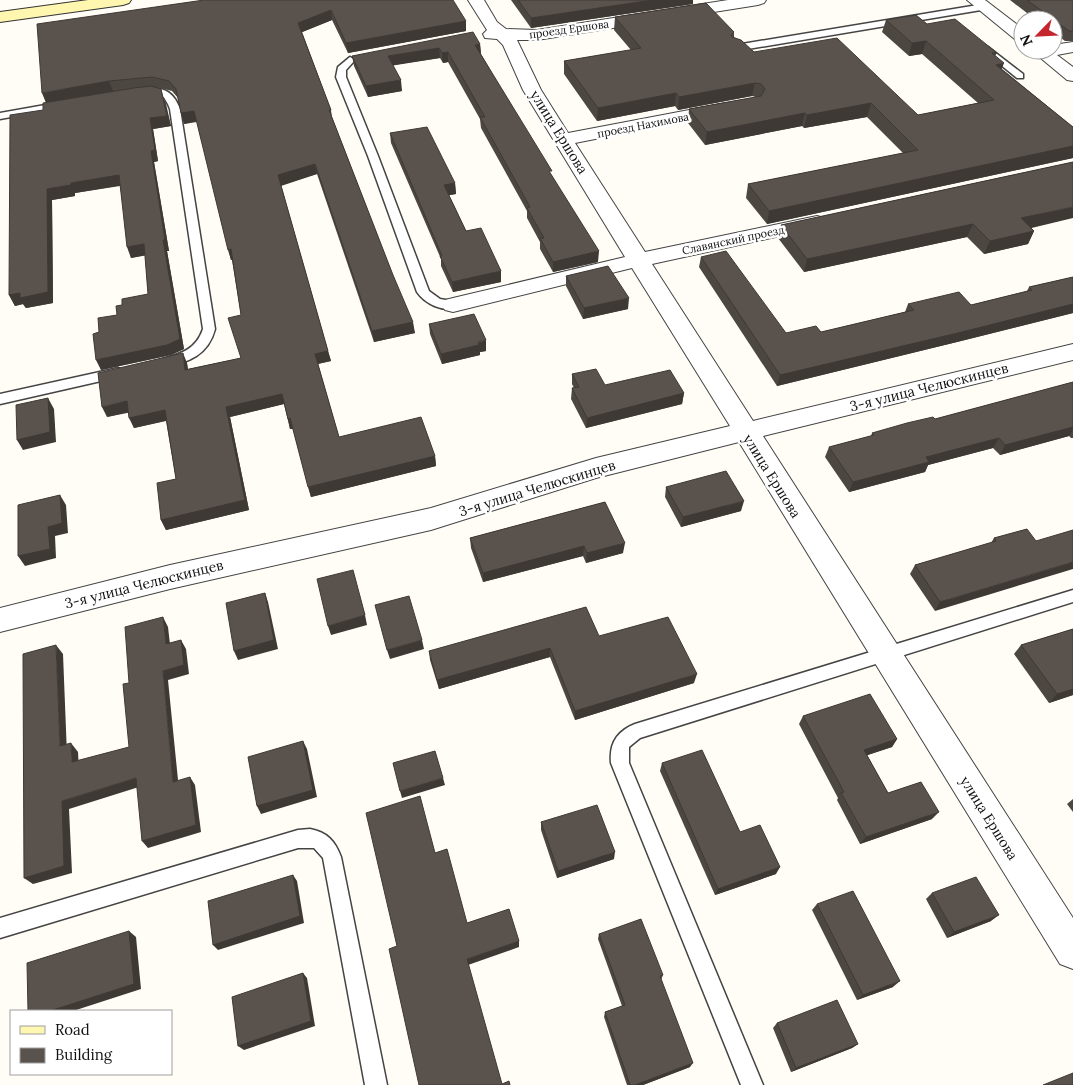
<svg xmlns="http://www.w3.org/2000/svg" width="1073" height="1085" font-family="Lora,serif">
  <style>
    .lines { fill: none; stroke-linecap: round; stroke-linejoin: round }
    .service-casing { stroke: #444; stroke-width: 3 }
    .minor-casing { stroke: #444; stroke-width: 2 }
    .secondary-casing { stroke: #333; stroke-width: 2 }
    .service { fill: #fff; fill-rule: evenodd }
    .minor { fill: #fff; fill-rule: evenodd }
    .secondary { fill: #fff6b0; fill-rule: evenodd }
    .wall { fill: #4d4742; fill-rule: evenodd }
    .shaded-wall { fill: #3f3936 }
    .building { fill: #5a524d; stroke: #3f3936 }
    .labels { text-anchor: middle; stroke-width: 5; stroke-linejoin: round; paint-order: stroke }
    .far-street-label { font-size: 11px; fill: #111; stroke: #fff }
    .street-label { font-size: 14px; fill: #111; stroke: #fff }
  </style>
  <rect width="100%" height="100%" fill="#fffdf5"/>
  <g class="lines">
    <!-- service casing -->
    <g class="service-casing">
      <g id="service">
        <path d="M984,4L988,7L987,9L736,51L731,48L736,45Z"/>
        <path d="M988,47L1023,74V78H1017L985,52L983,50Z"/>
        <path d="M350,57L355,60L346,70V77L378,156L429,291L440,299L457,302L459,305L457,308C443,312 425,304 417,292L368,156L336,77L338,67Z"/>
        <path d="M148,88C165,87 174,93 180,109L215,329C208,355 189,362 165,367L160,366L159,363L160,360C180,354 196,350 203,329L170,109C161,84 149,101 136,91L138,89Z"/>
        <path d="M62,102L66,103V107L0,119V113Z"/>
        <path d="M118,368L123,370L125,373L123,376L0,404V394Z"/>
        <path d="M1073,590V602L640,738L629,747V763L763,1085H741L611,763C609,744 617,731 635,724Z"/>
        <path d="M310,829C327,832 335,841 341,857L387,1085H365L323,858L314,848H298L0,938V918L298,830Z"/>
      </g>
    </g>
    <!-- minor casing -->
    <g class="minor-casing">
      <g id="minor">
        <path d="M468,0H484L497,22L506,29L537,30L728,0H766L764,3L758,5L537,40H517L541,90L568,133L726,103L732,104L735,108L732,112L726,113L575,143L645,252L817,216L824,218L827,222L824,226L817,228L652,264L753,421L1073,344V360L763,436L1073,918V969L1060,964L739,442L596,478L431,530L170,589L0,632V608L170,565L431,508L596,458L730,426L632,268L453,312L445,310L442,305L445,300L453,298L625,257L523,90L503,45L497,39L485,38L483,34L487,30Z"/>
        <path d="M967,0H985L1023,29V42L1017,41Z"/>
        <path d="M1073,42V52L1057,55L1073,67V81L1067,80L1031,50H1053V45Z"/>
      </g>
    </g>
    <!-- secondary casing -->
    <g class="secondary-casing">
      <path id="secondary" d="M88,0H131L129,3L123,5L0,22V12Z"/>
    </g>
    <!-- service -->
    <use href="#service" class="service"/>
    <!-- minor -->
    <use href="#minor" class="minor"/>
    <!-- secondary -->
    <use href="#secondary" class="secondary"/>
  </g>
  <!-- wall -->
  <g class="wall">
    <path d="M204,0L466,21V31L348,53L332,20L302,32L331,110L332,117L415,333L374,342L317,174L281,185L328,351L331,361L318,364L339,437L435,456L436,466L311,497L293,429H290L284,404L230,417L249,510L166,530L161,520L176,479L166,421L134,428L128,412L107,417L171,355L101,370L99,332L117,315L122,305L148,294L145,255L131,258L120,186L75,193V196L52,200L53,303L26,308L23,304L15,306L9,295L46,102ZM156,87L172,91L178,98L184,124L197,122L231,260H232L241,315V358L188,369L187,363L171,355L184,349L167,251H169L154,162L158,161L153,129L171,126L165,99Z"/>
    <path d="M511,0H693V4L531,28Z"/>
    <path d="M1010,0H1073V41H1065L1053,32V20H1036Z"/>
    <path d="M615,17L734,32V37L754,52L918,115L978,103L922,54L909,56L882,32L886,20L927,24L997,53L995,56L1002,69L1073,127V158L767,224L746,198L748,184L903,153L867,117L804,128L802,126L705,145L688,123L689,109L756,97L752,96L678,110L675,106L597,121L564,74V61L631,50L614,30Z"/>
    <path d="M480,44L481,54L552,177L598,262L553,272L540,249V242L527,218V211L481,128L480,119L448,62L443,63L440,58L393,65L402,91L368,97L354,66L352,56Z"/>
    <path d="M390,133L455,183L456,194L449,195L466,231L501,282L453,292L441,266V259L391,143Z"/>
    <path d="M1073,162L1031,228L1034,231L1028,244L984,254L967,237L804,272L778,238L781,225Z"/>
    <path d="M701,257L786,333L821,332L905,312L908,304L971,305L1027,291L1029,287L1073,277V313L957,342L777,386L699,267Z"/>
    <path d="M566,276L628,309L583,319L566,286Z"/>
    <path d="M429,324L486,351L480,352V355L442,364L430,334Z"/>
    <path d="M572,374L605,385L684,393L682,404L586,428L571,399L572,388H574L572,384Z"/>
    <path d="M1073,382V438H1071L1069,436L1000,455L993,448L928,465L925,472L849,492L825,457L829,447L871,436L872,433L935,419Z"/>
    <path d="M666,487L741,511L681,527L665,497Z"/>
    <path d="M605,502L623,553L586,563L583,556L483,582L471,548L470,538Z"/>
    <path d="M1027,529L935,611L910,574L915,565L991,543L994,538Z"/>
    <path d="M1073,629V695L1049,703L1014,654L1021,645Z"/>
    <path d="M599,636L694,683L575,720L550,657L439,689L430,660L429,651Z"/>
    <path d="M803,716L897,739L892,747L867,755L888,793L932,819L860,844L837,800L838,798L799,724Z"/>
    <path d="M662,763L740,832L776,874L715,895L660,771Z"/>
    <path d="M1073,799V812L1067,804Z"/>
    <path d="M541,822L614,859L557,878L541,830Z"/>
    <path d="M932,893L991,921L947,938L926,899Z"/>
    <path d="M817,904L893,987L857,1000L812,910Z"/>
    <path d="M599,934L663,975L661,980L690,1067L643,1085H627L604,1017L605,1012L622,1006L598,939Z"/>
    <path d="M777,1023L858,1044L852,1048L791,1072L773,1028Z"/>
  </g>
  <!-- shaded-wall -->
  <g class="shaded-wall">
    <path d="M653,0H693V4L531,28V18Z"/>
    <path d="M331,10L332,20L300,33L298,23Z"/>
    <path d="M466,21V31L348,53L346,43Z"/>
    <path d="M926,41L922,54L909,56L912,43Z"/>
    <path d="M480,44L481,54L475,45Z"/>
    <path d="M439,48L440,58L390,66L388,56Z"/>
    <path d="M448,52V62L443,63L442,53Z"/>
    <path d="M1004,63L999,76L996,65Z"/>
    <path d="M401,80L402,91L368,97L366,86Z"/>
    <path d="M109,81L113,91L46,103L42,93Z"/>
    <path d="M755,83L752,96L678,110L679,97Z"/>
    <path d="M161,89L171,126L153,129L158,161L154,162L169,251H167L184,349L171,355L101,370L96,360L167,345L163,240L151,151L150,118Z"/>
    <path d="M676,93L675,106L597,121L598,108Z"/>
    <path d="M871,103L867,117L804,128L807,115Z"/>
    <path d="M194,111L197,121L184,124L181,113Z"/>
    <path d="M805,113L802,126L705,145L707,132Z"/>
    <path d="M1073,146V158L767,224L769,211Z"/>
    <path d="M315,164L317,174L281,186L278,175Z"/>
    <path d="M119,175L123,185L75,193V196L52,200L53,303L26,308L23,304L15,306L9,295L47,189L71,183Z"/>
    <path d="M455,183L456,194L445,196L444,185Z"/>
    <path d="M1073,207V218L1015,232L1021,218Z"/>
    <path d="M973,224L967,237L804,272L807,259Z"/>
    <path d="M1034,231L1028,244L984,254L990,241Z"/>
    <path d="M144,244L148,255L131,258L127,247Z"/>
    <path d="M231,249L234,259L231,260L228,250Z"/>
    <path d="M599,251L598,262L553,272V262Z"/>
    <path d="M501,271V282L453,292L452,282Z"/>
    <path d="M629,298L628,309L583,319L584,308Z"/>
    <path d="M1073,304V313L957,342L777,386L780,375Z"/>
    <path d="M413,322L415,333L374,342L372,331Z"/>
    <path d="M486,340V351L480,352V355L442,364L441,354Z"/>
    <path d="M328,351L331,361L317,364L315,354Z"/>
    <path d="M183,353L187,363L189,380L185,370Z"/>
    <path d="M684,393L682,404L586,428L587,418Z"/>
    <path d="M282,394L284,404L230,417L249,510L166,530L161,520L226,407Z"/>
    <path d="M48,398L54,409L56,442L23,450L17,440Z"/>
    <path d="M127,401L132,412L107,417L102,407Z"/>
    <path d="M165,410L169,420L134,428L129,418Z"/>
    <path d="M290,418L293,429H290L288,419Z"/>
    <path d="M1073,427V430L1069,436L1000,455L1005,445Z"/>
    <path d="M999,438L993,448L928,465L925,472L849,492L853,482L926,457Z"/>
    <path d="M435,456L436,466L311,497L308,487Z"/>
    <path d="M60,495L66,505L68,533L55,536L56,558L25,566L18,556L48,527Z"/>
    <path d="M744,501L741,511L681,527L683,517Z"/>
    <path d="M625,543L623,553L586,563L587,553Z"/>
    <path d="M584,546L583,556L483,582V573Z"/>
    <path d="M1073,562V569L935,611L940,602Z"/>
    <path d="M265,593L268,602L278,649L238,660L234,651Z"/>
    <path d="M365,615L367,625L331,635L328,626Z"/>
    <path d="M163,617L168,627L171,653L166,644Z"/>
    <path d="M181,640L186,649L189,674L168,680L179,790L173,782L163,671Z"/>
    <path d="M422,640L424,649L390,659L387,650Z"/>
    <path d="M56,645L63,654L67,755L60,746Z"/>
    <path d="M550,648V657L439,689L437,680Z"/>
    <path d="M697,674L694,683L575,720V711Z"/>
    <path d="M1073,689V695L1049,703L1057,694Z"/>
    <path d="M897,739L892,747L859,758L864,750Z"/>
    <path d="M303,741L307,749L317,797L261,814L257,806Z"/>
    <path d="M71,743L78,752L79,770L72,762Z"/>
    <path d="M190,777L195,785L201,832L148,848L142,841Z"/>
    <path d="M136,778L142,786L69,809L72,873L33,884L24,878L62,801Z"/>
    <path d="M443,778L445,785L402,798L400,791Z"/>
    <path d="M939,812L932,819L860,844L866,837Z"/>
    <path d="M615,852L614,859L557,878L558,871Z"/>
    <path d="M780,867L776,874L715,895L718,889Z"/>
    <path d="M293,875L297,881L304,923L218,950L213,945Z"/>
    <path d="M999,915L991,921L947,938L954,932Z"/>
    <path d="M129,931L136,937L141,989L73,1011H50Z"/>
    <path d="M519,941V947L468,965L467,959Z"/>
    <path d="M303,973L307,978L315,1026L244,1050L238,1046Z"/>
    <path d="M900,981L893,987L857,1000L863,995Z"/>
    <path d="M858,1044L852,1048L791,1072L796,1068Z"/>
    <path d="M693,1063L690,1067L643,1085H635Z"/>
  </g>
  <!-- building -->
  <g class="building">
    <path d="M204,0H453L466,21L346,43L331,10L298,23L331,110H329L393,275L413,322L372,331L315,164L278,175L328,351L315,354L339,437L421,417L435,456L308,487L290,418L288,419L282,394L226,407L245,500L161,520L157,483L176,479L165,410L129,418L127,401L102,407L98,373L183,353L185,370L241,358L228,318L241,315L231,249L228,250L194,111L181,113L176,89L169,81L152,77L109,81L42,93L37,24Z"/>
    <path d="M518,0H653L531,18Z"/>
    <path d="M1027,0H1073V31H1069Z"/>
    <path d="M706,3L734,32L731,35L732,37L741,40L754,52L837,38L918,115L994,100L926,41L912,43L886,20L916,15L927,24L955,19L997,53H992L1004,63L996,65L1073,127V146L769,211L748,184L918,150L871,103L807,115L805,113L707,132L689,109L761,96L765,89L761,84L755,83L679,97L676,93L598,108L564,61L641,48L615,17Z"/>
    <path d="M473,32L480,44L475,45L552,171H549L599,251L553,262L540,238H544L527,208L530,207L480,117H485L448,52L442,53L439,48L388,56L401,80L366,86L352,56Z"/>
    <path d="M151,86L161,89L167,116L150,118L155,150L151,151L165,240H163L180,339L167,345L96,360L93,334L99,332L98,318L117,315L116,306L122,305V299L148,294L144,244L127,247L119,175L71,183V185L47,189L48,292L20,298V293L9,295L10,115L43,110V103L134,88Z"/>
    <path d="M427,127L455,183L444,185L466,231L481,228L501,271L452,282L440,256H442L390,133Z"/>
    <path d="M1073,162V207L1021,218L1034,231L990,241L973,224L807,259L781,225Z"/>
    <path d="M726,251L786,333L816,326L821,332L914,310L908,304L959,292L971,305L1032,290L1029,287L1073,277V304L962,332L780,375L701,257Z"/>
    <path d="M608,266L629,298L584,308L566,276Z"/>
    <path d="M474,314L486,340L478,342L479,345L441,354L429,324Z"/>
    <path d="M596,369L605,385L670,370L684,393L587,418L572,388L579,387L572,374Z"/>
    <path d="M1073,382V427L1005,445L999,438L926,457L929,462L853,482L829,447L874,435L872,433L907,423L933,417L935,419Z"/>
    <path d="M48,398L50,432L17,440L16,405Z"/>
    <path d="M726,471L744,501L683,517L666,487Z"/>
    <path d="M60,495L62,523L48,527L50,549L18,556V505Z"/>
    <path d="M605,502L625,543L587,553L584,546L483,573L470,538Z"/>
    <path d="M1027,529L1036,541L1073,530V562L940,602L915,565L996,541L994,538Z"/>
    <path d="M353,570L365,615L328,626L317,579Z"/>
    <path d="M265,593L274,640L234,651L226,603Z"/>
    <path d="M409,596L422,640L387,650L375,605Z"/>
    <path d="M586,607L599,636L668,617L697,674L575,711L550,648L437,680L429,651Z"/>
    <path d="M163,617L166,644L181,640L184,665L163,671L173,782L190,777L196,825L142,841L136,778L62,801L64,866L24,878L23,654L56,645L60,746L71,743L72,762L129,747L123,684L129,683L125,627Z"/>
    <path d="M1073,629V689L1057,694L1021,645Z"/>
    <path d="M870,694L897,739L864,750L888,793L921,782L939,812L866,837L841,793L844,792L803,716Z"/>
    <path d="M303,741L313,790L257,806L248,757Z"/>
    <path d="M702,750L740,832L760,825L780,867L718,889L662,763Z"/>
    <path d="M435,751L443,778L400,791L393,763Z"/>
    <path d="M420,796L435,853L447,849L467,923L509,909L519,941L467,959L502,1084L509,1081L510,1085H419L389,949L397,946L366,813Z"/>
    <path d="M597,805L615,852L558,871L541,822Z"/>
    <path d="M293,875L300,916L213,945L208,901Z"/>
    <path d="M976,877L999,915L954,932L932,893Z"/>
    <path d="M853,891L900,981L863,995L817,904Z"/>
    <path d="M641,919L663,975L660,976L693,1063L635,1085H630L605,1012L625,1005L599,934Z"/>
    <path d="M129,931L134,984L50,1011H28L27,963Z"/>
    <path d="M303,973L311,1021L238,1046L232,997Z"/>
    <path d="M837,1000L858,1044L796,1068L777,1023Z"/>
    <path d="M1073,1073V1085H1043Z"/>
  </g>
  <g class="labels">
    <!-- far-street labels -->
    <g class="far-street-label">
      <text transform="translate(569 29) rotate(-8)" y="4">проезд Ершова</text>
      <text transform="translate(643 125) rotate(-11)" y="4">проезд Нахимова</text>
      <text transform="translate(733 240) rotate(-12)" y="4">Славянский проезд</text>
    </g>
    <!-- street labels -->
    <g class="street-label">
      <text transform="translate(559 132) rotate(58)" y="5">улица Ершова</text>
      <text transform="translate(929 387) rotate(-14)" y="5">3-я улица Челюскинцев</text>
      <text transform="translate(772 476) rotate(58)" y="5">улица Ершова</text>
      <text transform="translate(537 488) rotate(-17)" y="5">3-я улица Челюскинцев</text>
      <text transform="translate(144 584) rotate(-14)" y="5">3-я улица Челюскинцев</text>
      <text transform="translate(989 818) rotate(58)" y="5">улица Ершова</text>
    </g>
  </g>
  <!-- legend -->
  <rect x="10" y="1010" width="162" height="65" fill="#ffffff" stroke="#a0a0a0"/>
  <rect x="20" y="1026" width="25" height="8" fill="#fff6b0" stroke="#a0a0a0"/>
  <text x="55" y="1035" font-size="15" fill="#111111">Road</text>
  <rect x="20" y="1048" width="25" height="15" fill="#5a524d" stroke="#a0a0a0"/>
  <text x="55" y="1060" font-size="15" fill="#111111">Building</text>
  <!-- north arrow -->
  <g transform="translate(1038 35) rotate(246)"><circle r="24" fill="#ffffff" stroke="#a0a0a0"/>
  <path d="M0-4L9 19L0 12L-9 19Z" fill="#c4262e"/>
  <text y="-8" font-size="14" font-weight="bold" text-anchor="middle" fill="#111111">N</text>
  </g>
</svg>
